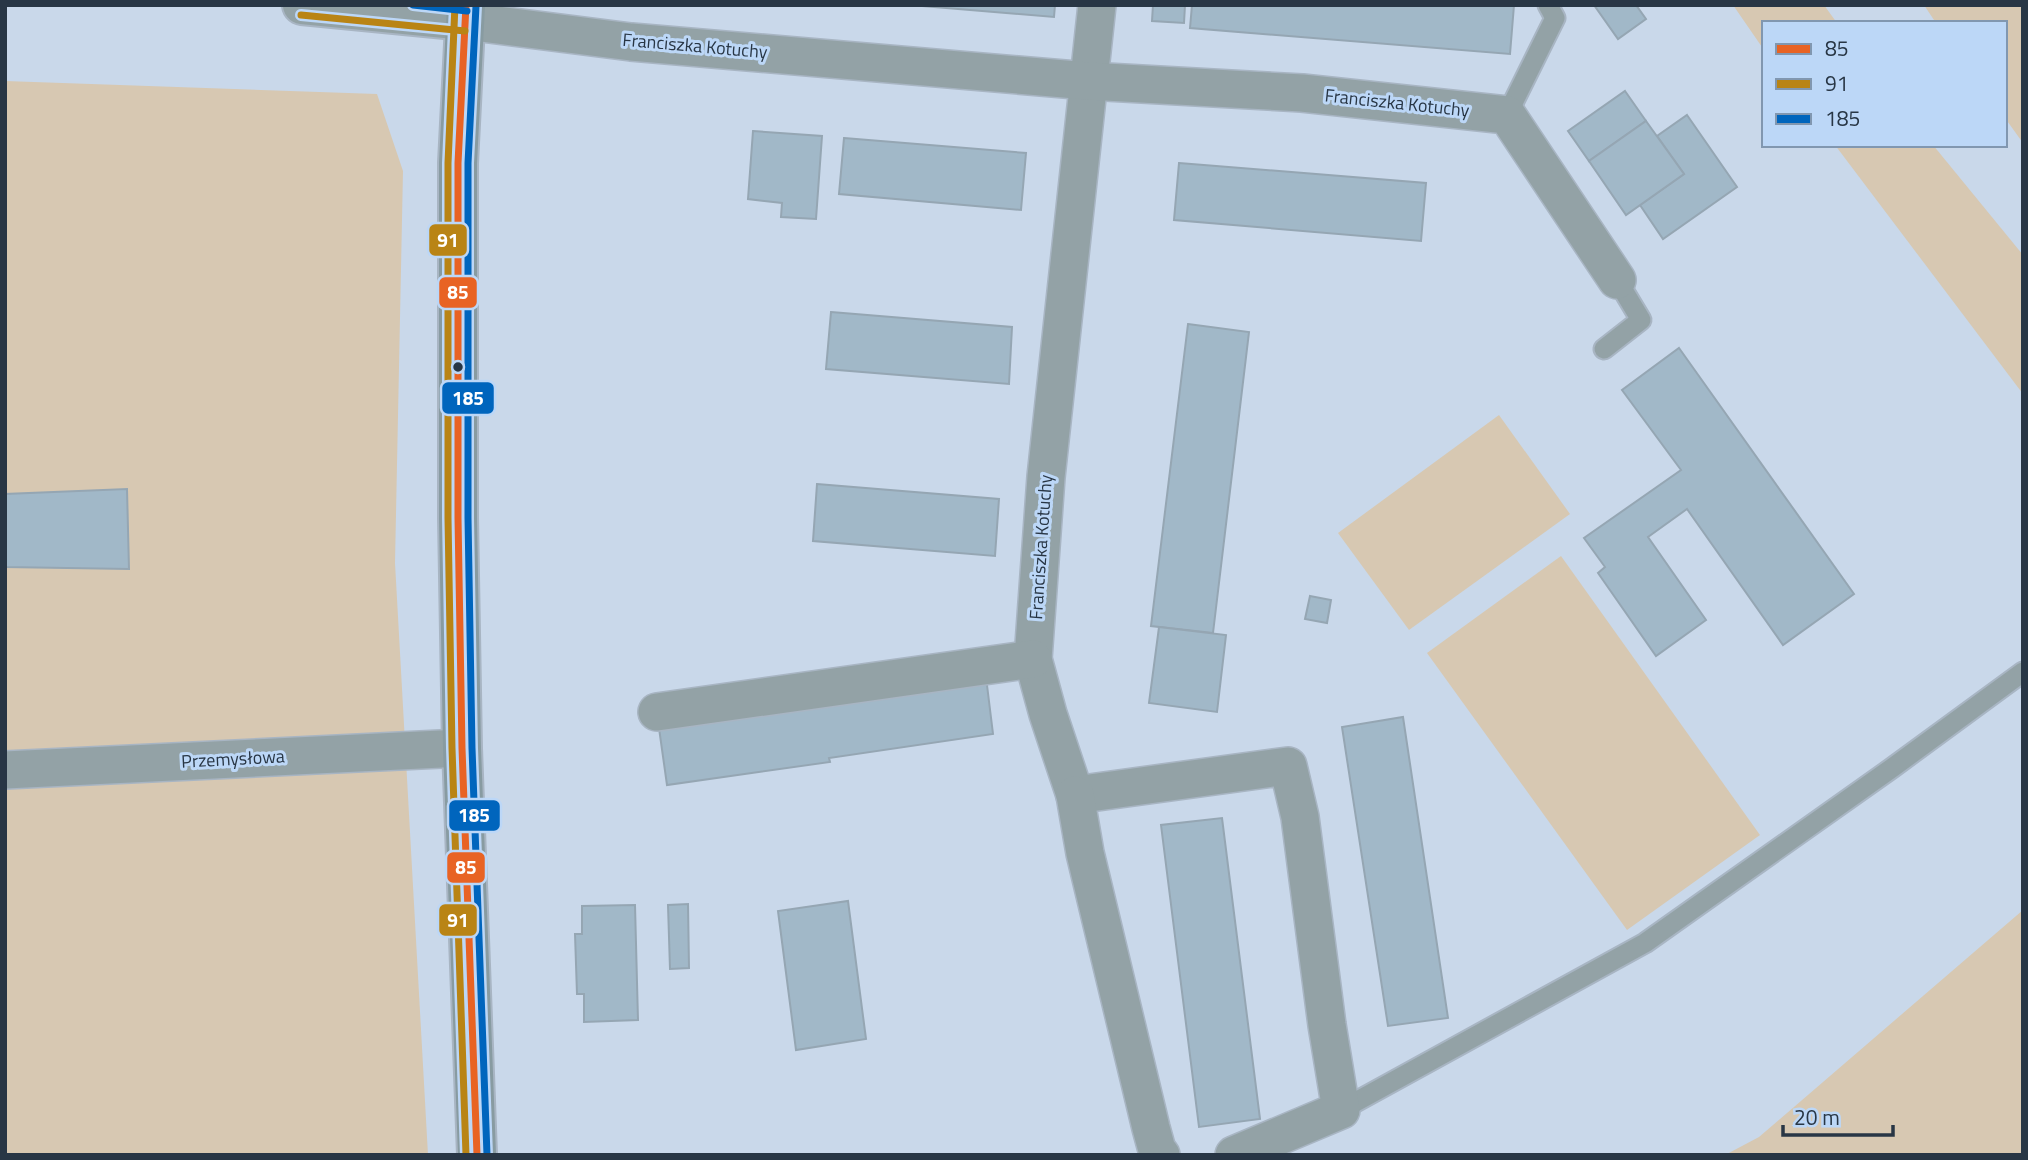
<svg xmlns="http://www.w3.org/2000/svg" width="2028" height="1160" font-family="'Titillium Web',sans-serif">
  <style>
    .green { fill: #d7c8b2 }
    .building { fill: #a1b8c8; stroke: #95a6b3; stroke-width: 2 }
    .lines { fill: none; stroke-linecap: round; stroke-linejoin: round }
    .service-casing { stroke: #a8b5c3; stroke-width: 23 }
    .minor-casing { stroke: #a8b5c3; stroke-width: 40 }
    .tertiary-casing { stroke: #a8b5c3; stroke-width: 42 }
    .primary-casing { stroke: #a8b5c3; stroke-width: 42 }
    .service { stroke: #93a2a6; stroke-width: 19 }
    .minor { stroke: #93a2a6; stroke-width: 37 }
    .tertiary { stroke: #93a2a6; stroke-width: 38 }
    .primary { stroke: #889ba1; stroke-width: 38 }
    .bus-1-casing { stroke: #bcd7f7; stroke-width: 12 }
    .bus-2-casing { stroke: #bcd7f7; stroke-width: 12 }
    .bus-3-casing { stroke: #bcd7f7; stroke-width: 12 }
    .bus-1 { stroke: #e86324; stroke-width: 7 }
    .bus-2 { stroke: #b98415; stroke-width: 7 }
    .bus-3 { stroke: #0065bd; stroke-width: 7 }
    .bus-dot { fill: #283645; stroke: #bcd7f7; stroke-width: 2.5 }
    .labels { text-anchor: middle; stroke-width: 6; stroke-linejoin: round; paint-order: stroke }
    .street-label { font-size: 18px; fill: #283645; stroke: #bcd7f7 }
    .line-badge { stroke: #bcd7f7; stroke-width: 2.5 }
    .badge-label { font-size: 19px; text-anchor: middle; font-weight: bold; fill: #fff }
  </style>
  <rect width="100%" height="100%" fill="#c9d8ea"/>
  <!-- green -->
  <g class="green">
    <path d="M1733,5H1824L1837,23H1764V50Z"/>
    <path d="M1924,5H2023V143L2005,118V23H1936Z"/>
    <path d="M5,81L377,94L403,171L395,563L428,1155H5Z"/>
    <path d="M1835,145H1933L2023,255V394Z"/>
    <path d="M1499,415L1570,514L1409,630L1338,533Z"/>
    <path d="M1561,556L1760,835L1627,930L1427,653Z"/>
    <path d="M2023,910V1155H1725L1759,1137Z"/>
  </g>
  <!-- building -->
  <g class="building">
    <path d="M910,5H1055L1054,17Z"/>
    <path d="M1153,5H1185L1184,23L1152,21Z"/>
    <path d="M1192,5H1514L1510,54L1190,28Z"/>
    <path d="M1594,5H1636L1646,19L1618,39Z"/>
    <path d="M1625,91L1646,121L1589,161L1568,131Z"/>
    <path d="M1687,115L1737,187L1663,239L1640,205L1684,174L1657,136Z"/>
    <path d="M1646,121L1684,174L1626,215L1589,161Z"/>
    <path d="M753,131L822,136L816,219L781,217L782,203L748,199Z"/>
    <path d="M844,138L1026,153L1021,210L839,194Z"/>
    <path d="M1179,163L1426,183L1421,241L1174,220Z"/>
    <path d="M831,312L1012,327L1009,384L826,369Z"/>
    <path d="M1188,324L1249,332L1213,633L1151,626Z"/>
    <path d="M1679,348L1854,594L1783,645L1687,509L1648,537L1706,620L1656,656L1598,573L1605,567L1584,538L1681,470L1622,390Z"/>
    <path d="M817,484L999,499L995,556L813,541Z"/>
    <path d="M127,489L129,569L5,567V494Z"/>
    <path d="M1310,596L1331,600L1327,623L1305,619Z"/>
    <path d="M1159,627L1226,635L1217,712L1149,703Z"/>
    <path d="M986,677L993,734L829,758L830,762L667,785L659,728Z"/>
    <path d="M1403,717L1448,1018L1388,1026L1342,727Z"/>
    <path d="M1222,818L1260,1119L1199,1127L1161,825Z"/>
    <path d="M848,901L866,1039L796,1050L778,911Z"/>
    <path d="M688,904L689,968L670,969L668,905Z"/>
    <path d="M635,905L638,1020L584,1022V994H577L575,934H582V906Z"/>
  </g>
  <g class="lines">
    <!-- service casing -->
    <g class="service-casing">
      <g id="service">
        <path d="M1507,115L1555,18L1548,5"/>
        <path d="M1604,349L1641,320L1617,280"/>
        <path d="M1341,1110L1645,943L1892,768L2023,672"/>
      </g>
    </g>
    <!-- minor casing -->
    <g class="minor-casing">
      <g id="minor">
        <path d="M1097,5L1046,477L1033,659L1048,714L1075,795L1288,766L1300,817L1327,1025L1341,1110L1234,1155"/>
        <path d="M466,21L631,42L1088,81L1302,93L1507,115L1617,280"/>
        <path d="M657,712L1033,659"/>
        <path d="M5,770L462,748"/>
        <path d="M1075,795L1085,853L1151,1128L1157,1150L1161,1155"/>
      </g>
    </g>
    <!-- tertiary casing -->
    <g class="tertiary-casing">
      <path id="tertiary" d="M302,5L466,21"/>
    </g>
    <!-- primary casing -->
    <g class="primary-casing">
      <path id="primary" d="M466,5L458,163V518L462,748L477,1155"/>
    </g>
    <!-- service -->
    <use href="#service" class="service"/>
    <!-- minor -->
    <use href="#minor" class="minor"/>
    <!-- tertiary -->
    <use href="#tertiary" class="tertiary"/>
    <!-- primary -->
    <use href="#primary" class="primary"/>
    <!-- bus-1 casing -->
    <g class="bus-1-casing">
      <path id="bus-1" d="M466,5L458,163V518L462,748L477,1155"/>
    </g>
    <!-- bus-2 casing -->
    <g class="bus-2-casing">
      <g id="bus-2">
        <path d="M455,5L448,163V518L452,748L466,1155"/>
        <path d="M301,15L465,31"/>
      </g>
    </g>
    <!-- bus-3 casing -->
    <g class="bus-3-casing">
      <g id="bus-3">
        <path d="M413,5L467,11"/>
        <path d="M476,6L468,163V518L472,748L487,1155"/>
      </g>
    </g>
    <!-- bus-1 -->
    <use href="#bus-1" class="bus-1"/>
    <!-- bus-2 -->
    <use href="#bus-2" class="bus-2"/>
    <!-- bus-3 -->
    <use href="#bus-3" class="bus-3"/>
  </g>
  <!-- markers -->
  <circle class="bus-dot" cx="458" cy="367" r="6"/>
  <g class="labels">
    <!-- street labels -->
    <g class="street-label">
      <text transform="translate(695 46) rotate(5)" y="6">Franciszka Kotuchy</text>
      <text transform="translate(1397 103) rotate(6)" y="6">Franciszka Kotuchy</text>
      <text transform="translate(1041 547) rotate(-86)" y="6">Franciszka Kotuchy</text>
      <text transform="translate(233 759) rotate(-3)" y="6">Przemysłowa</text>
    </g>
  </g>
  <g class="line-badge">
    <rect x="428" y="223" width="40" height="34" rx="7" fill="#b98415"/>
    <rect x="438" y="276" width="40" height="33" rx="7" fill="#e86324"/>
    <rect x="441" y="381" width="54" height="34" rx="7" fill="#0065bd"/>
    <rect x="448" y="799" width="53" height="33" rx="7" fill="#0065bd"/>
    <rect x="446" y="851" width="40" height="33" rx="7" fill="#e86324"/>
    <rect x="438" y="903" width="40" height="34" rx="7" fill="#b98415"/>
  </g>
  <g class="badge-label">
    <text x="448" y="247">91</text>
    <text x="458" y="299">85</text>
    <text x="468" y="405">185</text>
    <text x="474" y="822">185</text>
    <text x="466" y="874">85</text>
    <text x="458" y="927">91</text>
  </g>
  <!-- border -->
  <rect width="2028" height="1160" fill="none" stroke="#283645" stroke-width="14"/>
  <!-- legend -->
  <rect x="1762" y="21" width="245" height="126" fill="#bcd7f7" stroke="#8197b0" stroke-width="2"/>
  <rect x="1776" y="44" width="35" height="10" fill="#e86324" stroke="#8197b0" stroke-width="2"/>
  <text x="1825" y="56" font-size="21" fill="#283645">85</text>
  <rect x="1776" y="79" width="35" height="10" fill="#b98415" stroke="#8197b0" stroke-width="2"/>
  <text x="1825" y="91" font-size="21" fill="#283645">91</text>
  <rect x="1776" y="114" width="35" height="10" fill="#0065bd" stroke="#8197b0" stroke-width="2"/>
  <text x="1825" y="126" font-size="21" fill="#283645">185</text>
  <!-- scale -->
  <path d="M1783 1125v10h110v-10" fill="none" stroke="#283645" stroke-width="3.5"/>
  <text x="1794" y="1125" font-size="21" fill="#283645" stroke="#bcd7f7" stroke-width="5" paint-order="stroke">20 m</text>
</svg>
